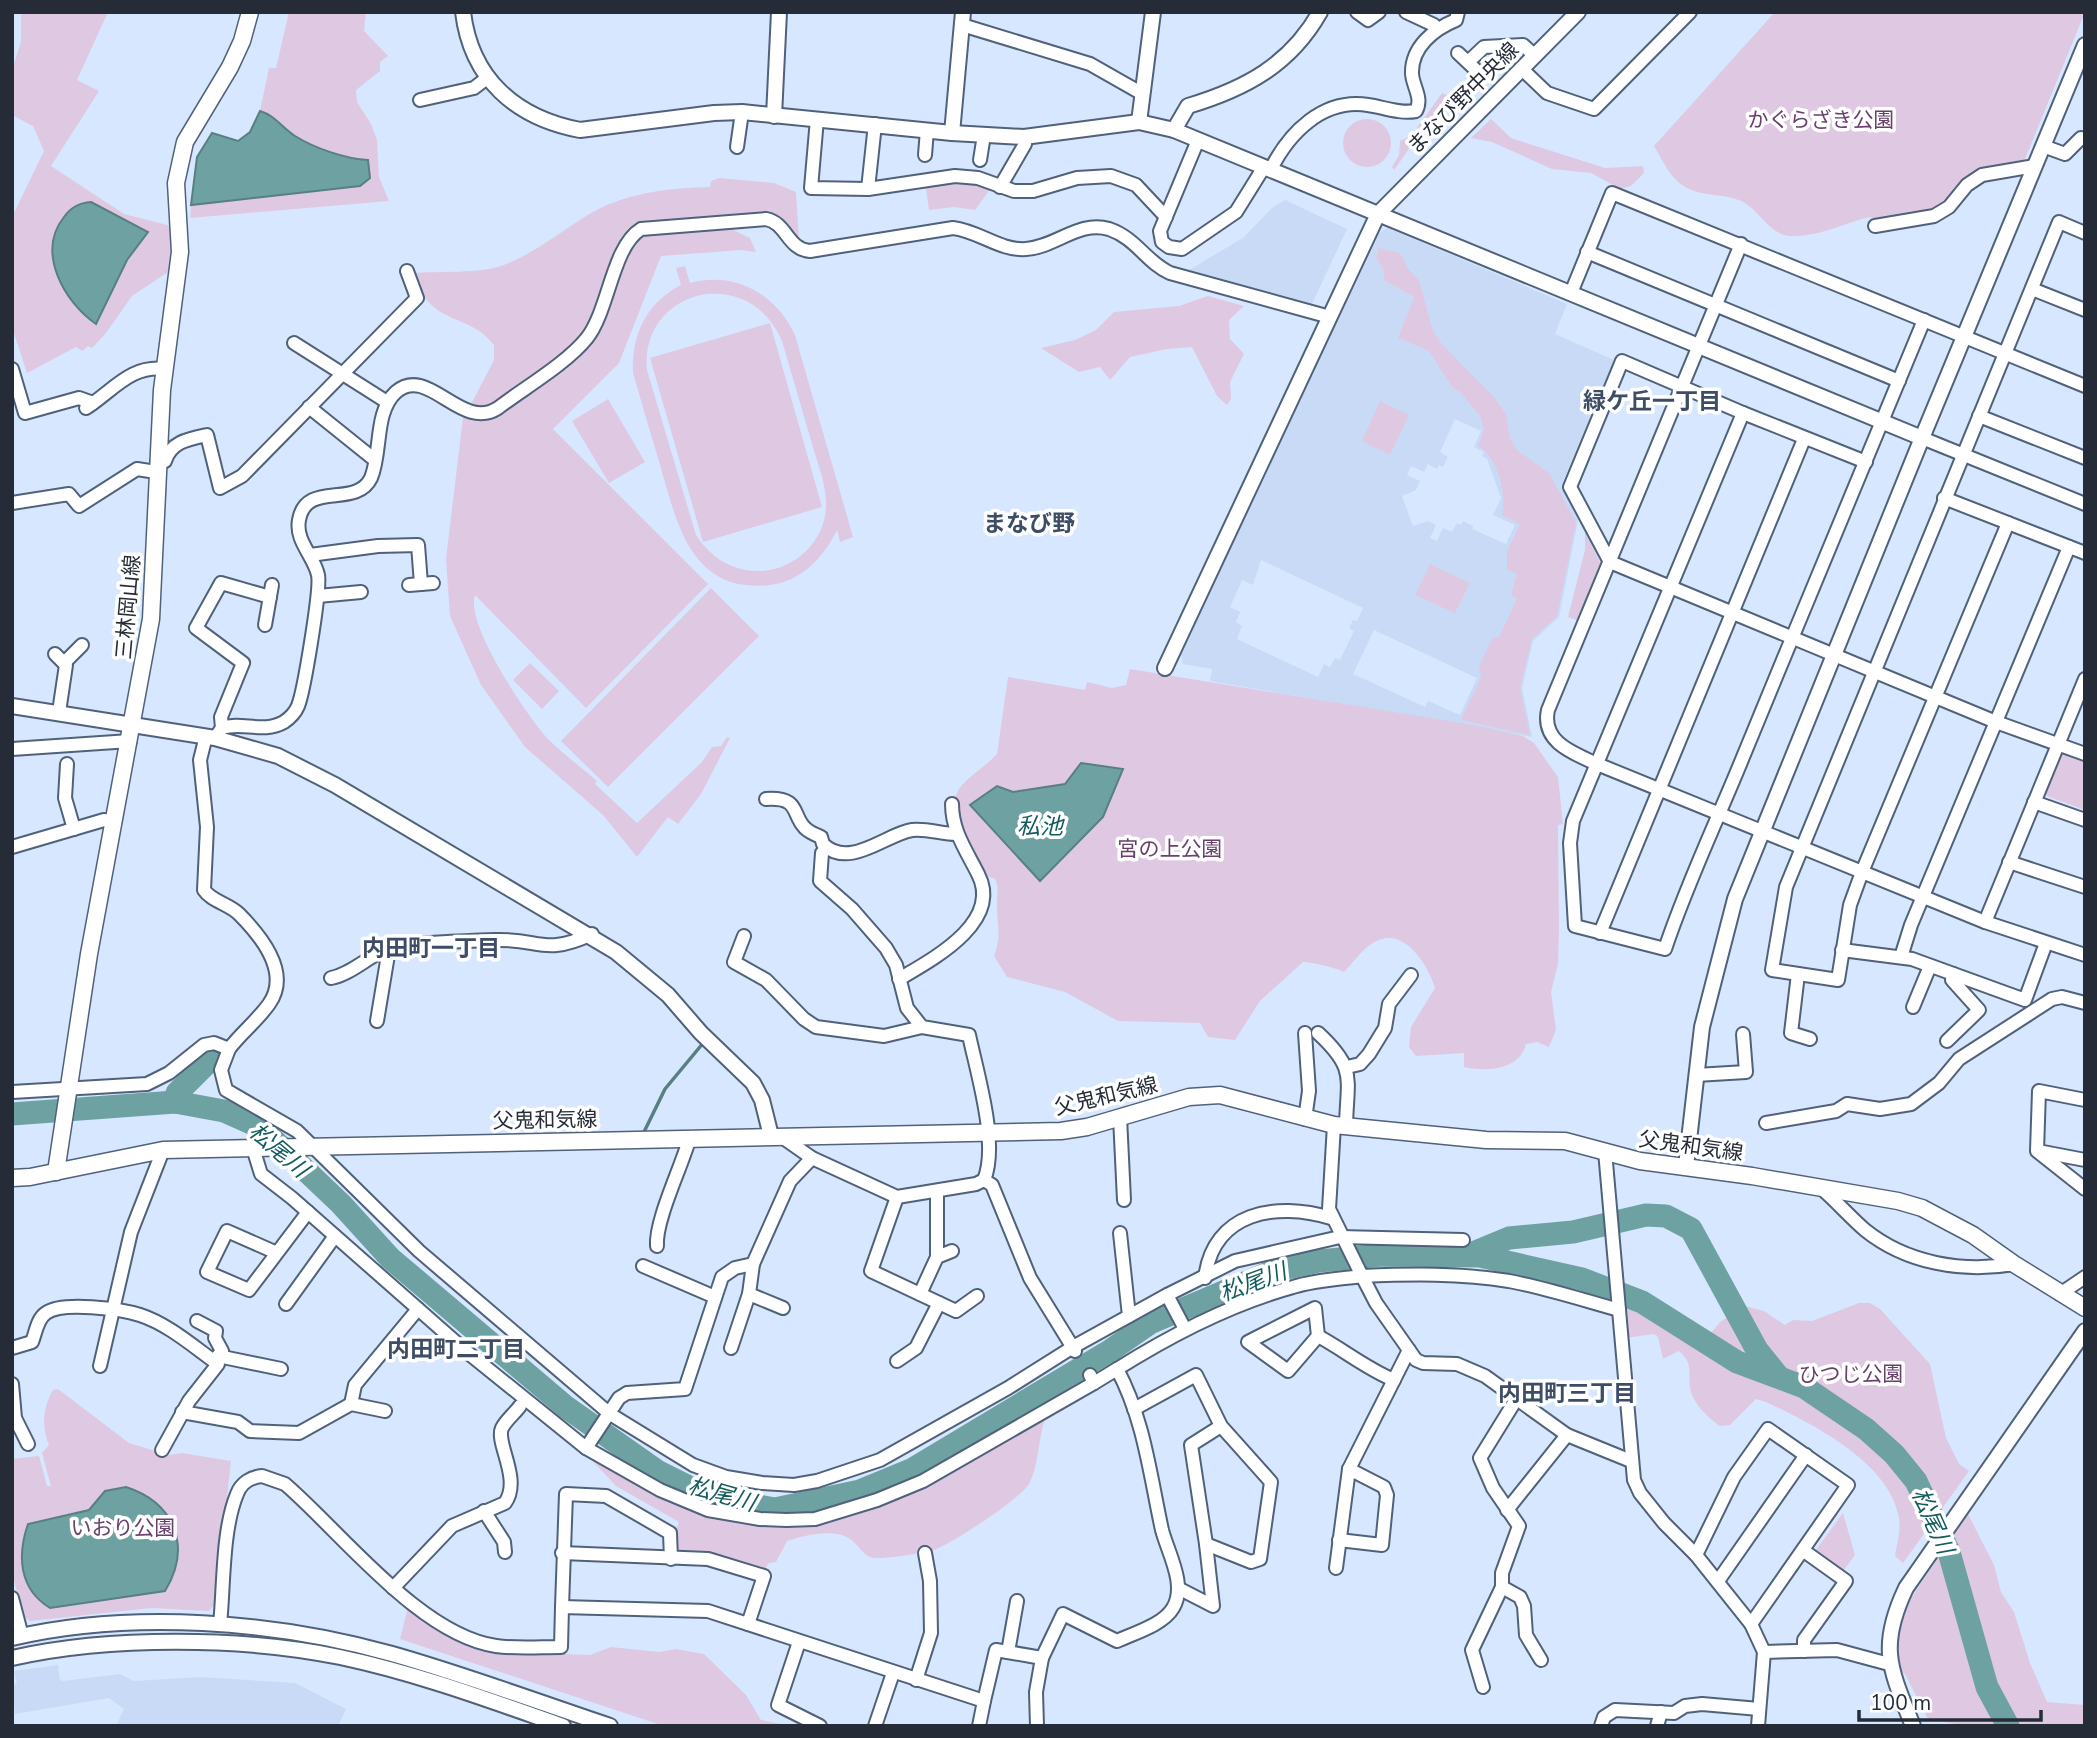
<svg xmlns="http://www.w3.org/2000/svg" width="2097" height="1738" font-family="'Nunito Sans','Noto Sans JP',sans-serif">
  <style>
    .built { fill: #c9daf7; fill-rule: evenodd }
    .green { fill: #dfc9e2; fill-rule: evenodd }
    .water { fill: #6ea2a2; stroke: #587f82; stroke-width: 2 }
    .lines { fill: none; stroke-linecap: round; stroke-linejoin: round }
    .stream { stroke: #587f82; stroke-width: 3.5 }
    .river { stroke: #6ea2a2; stroke-width: 23 }
    .minor-casing { stroke: #50617a; stroke-width: 16 }
    .tertiary-casing { stroke: #50617a; stroke-width: 18 }
    .secondary-casing { stroke: #50617a; stroke-width: 19 }
    .minor { stroke: #fff; stroke-width: 12 }
    .tertiary { stroke: #fff; stroke-width: 14 }
    .secondary { stroke: #fff; stroke-width: 16 }
    .labels { text-anchor: middle; stroke-width: 7; stroke-linejoin: round; paint-order: stroke }
    .street-label { font-size: 21px; fill: #252c37; stroke: #fff }
    .park-label { font-size: 21px; fill: #68416d; stroke: #fff }
    .neighbourhood-label { font-size: 23px; font-weight: bold; fill: #3d4d65; stroke: #fff }
    .water-label { font-size: 23px; font-style: italic; fill: #135c5d; stroke: #fff }
  </style>
  <rect width="100%" height="100%" fill="#d7e7ff"/>
  <!-- built -->
  <g class="built">
    <path d="M1285,200L1347,229L1312,304L1189,270L1243,238L1272,208Z"/>
    <path d="M1388,228L1567,304L1555,334L1614,360L1561,486L1578,520L1559,617L1533,641L1522,688L1532,737L1210,681L1212,669L1183,664L1181,655L1380,232ZM1455,419L1481,431L1474,447L1484,452L1482,456L1487,459L1501,498L1493,515L1515,525L1506,544L1472,529L1473,526L1463,521L1461,525L1457,523L1452,532L1443,528L1437,541L1430,538L1436,525L1428,521L1413,526L1402,496L1416,490L1420,481L1407,475L1411,466L1424,472L1428,464L1437,469L1439,465L1443,467L1448,457L1440,452ZM1261,560L1363,608L1357,621L1353,620L1349,628L1354,631L1340,660L1335,658L1330,667L1324,664L1318,677L1237,639L1242,626L1236,622L1240,612L1230,607L1242,580L1253,585ZM1374,630L1477,678L1460,715L1428,701L1425,707L1353,674Z"/>
    <path d="M58,1665L60,1680L63,1681L120,1674L134,1681L200,1677L295,1683L346,1709L338,1726H116L124,1709L109,1698L15,1714L12,1685L17,1684L14,1671Z"/>
  </g>
  <!-- green -->
  <g class="green">
    <path d="M21,12H108L77,80L99,91L51,166L124,214L171,226V270L132,296L106,333L92,348L88,346L82,351L76,347L27,373L12,327V217L44,151L33,126L12,115V70L21,42Z"/>
    <path d="M289,12H366L364,31L388,56L380,62V71L356,90L357,102L371,124L377,140L379,177L389,201L190,218L191,205L360,186L370,178L368,160C345,159 314,148 295,136C281,127 275,116 260,111L269,68H276Z"/>
    <path d="M1775,12H2085L2023,164L1994,169L1933,212L1881,221L1869,217C1842,224 1819,237 1790,236C1770,235 1760,211 1743,202C1723,192 1701,198 1682,185C1669,176 1662,159 1654,146Z"/>
    <path d="M1442,93L1447,95L1394,170L1392,167L1399,155L1400,141L1412,135Z"/>
    <path d="M1491,119L1511,138L1605,168L1643,166L1644,173L1631,186L1620,189L1591,173L1552,169L1492,142L1471,138Z"/>
    <circle cx="1367" cy="143" r="24"/>
    <path d="M719,178L774,183L796,192L799,240L766,213L640,224L586,331L574,344L493,405L486,409L469,408L494,360V345C468,311 430,328 413,273C438,271 481,274 504,265C534,253 559,233 586,216C623,193 668,188 710,187L711,181Z"/>
    <path d="M968,180L991,188L975,210L954,207L929,210L925,182Z"/>
    <path d="M727,227L750,238L756,252L741,250L661,256L619,363L553,429L708,584L586,708L475,595C465,624 526,714 547,738C562,753 581,767 597,781L595,784L637,823L702,762L712,747L721,746L727,737L730,738L701,794L678,824L668,817L637,857L603,815L525,747L481,685L450,616L446,559L463,417L474,420L494,416L584,349L632,244L643,234Z"/>
    <path d="M1379,248L1400,253L1409,270L1419,280L1433,331L1441,343L1494,397L1506,414L1510,438L1517,450L1549,473L1576,522L1557,616L1532,639L1520,688L1530,735L1461,720L1481,677L1479,666L1493,637H1499L1517,599L1511,595L1517,574L1507,570V551L1520,524L1502,515C1507,495 1498,457 1478,446L1484,429L1480,416L1461,393L1452,387L1429,351L1398,338L1414,297L1384,280V271L1376,257Z"/>
    <path d="M685,266L690,283C735,271 775,293 795,335L853,537L840,542L837,530C823,558 802,581 770,585C691,594 677,524 660,465C651,435 642,404 633,373C631,335 647,302 681,285L676,268ZM706,294C742,291 768,309 782,341C792,375 802,410 812,444C818,465 827,486 826,507C825,542 793,571 759,571C732,571 711,558 696,535L647,370C643,331 668,300 706,294Z"/>
    <path d="M1208,296L1244,306L1229,320L1230,339L1244,354L1230,382L1231,399L1227,405L1217,396L1192,347L1167,349L1130,357L1110,380L1100,367L1079,372L1041,348L1075,340L1096,330L1114,312L1179,306Z"/>
    <path d="M770,323L822,507L703,542L650,358Z"/>
    <path d="M608,399L645,462L609,483L572,421Z"/>
    <path d="M1380,401L1409,415L1390,455L1362,441Z"/>
    <path d="M1585,532L1602,566L1579,621L1568,617L1585,550Z"/>
    <path d="M1430,564L1470,583L1455,613L1415,595Z"/>
    <path d="M711,588L759,636L608,787L561,741Z"/>
    <path d="M530,663L559,691L542,709L513,680Z"/>
    <path d="M1130,669L1479,726L1523,736L1534,743L1558,777L1563,824L1558,825L1559,929L1558,964L1551,992L1556,1030L1549,1047L1537,1042L1526,1044C1520,1070 1486,1072 1464,1067V1053L1416,1056L1409,1047L1411,1027L1435,988C1428,964 1401,921 1370,945C1360,952 1352,964 1344,972C1337,968 1311,962 1303,962L1260,1001L1235,1040L1208,1037L1200,1023L1118,1021L1065,992L1007,977L994,956C1002,934 997,927 997,906C996,896 1000,888 995,879L984,875C973,852 939,808 963,784C973,773 986,766 997,754L1008,677L1085,690L1087,682L1112,688L1126,685Z"/>
    <path d="M2065,753L2085,760V810L2047,796L2045,793L2060,755Z"/>
    <path d="M1617,1278L1711,1333L1720,1322L1745,1306L1764,1311L1785,1325L1793,1320L1812,1321L1859,1303H1870L1880,1309L1930,1364L1946,1438L1959,1464L1969,1471L1903,1563L1895,1556C1897,1543 1901,1531 1899,1518C1890,1462 1811,1423 1766,1402L1756,1399L1730,1425L1720,1426C1709,1419 1695,1405 1691,1392C1686,1375 1696,1366 1679,1351L1663,1359L1658,1337L1654,1334L1625,1338Z"/>
    <path d="M58,1389L129,1443L169,1455L182,1453L231,1461L215,1604L209,1611L151,1608L30,1621L23,1616L12,1572V1459L39,1456L47,1486H51L42,1453L49,1445C41,1426 43,1407 53,1390Z"/>
    <path d="M1041,1416L1045,1419C1038,1440 1039,1463 1030,1482C1023,1498 951,1544 934,1550C923,1553 888,1559 876,1558C864,1558 859,1545 850,1539C834,1528 805,1535 787,1541L776,1562L769,1563L763,1571L677,1551L676,1529L679,1522L616,1486L586,1454L659,1492L767,1524L878,1504Z"/>
    <path d="M1843,1513L1855,1555L1841,1574L1813,1554Z"/>
    <path d="M1968,1514L1994,1565L2001,1592L2014,1612L2030,1663L2047,1702L2085,1705V1726H1966L1928,1719L1905,1674L1896,1667L1898,1631L1905,1607Z"/>
    <path d="M408,1607L455,1639L492,1651L590,1655L611,1647L659,1652L676,1649L704,1654L746,1695L761,1720L791,1726H664L400,1639Z"/>
  </g>
  <!-- water -->
  <g class="water">
    <path d="M260,111C276,116 281,127 295,136C314,148 346,159 368,160L370,178L360,186L191,205L197,157L212,133L238,141L250,132Z"/>
    <path d="M91,202L148,232L127,260L96,324C64,302 36,252 64,217C71,207 79,203 91,202Z"/>
    <path d="M1081,763L1123,769L1103,817L1040,881L970,805L997,786L1013,792L1065,784Z"/>
    <path d="M126,1487C175,1503 192,1547 165,1591L50,1608C19,1589 17,1556 28,1524L89,1510L105,1491Z"/>
  </g>
  <g class="lines">
    <!-- stream -->
    <path class="stream" d="M643,1134L665,1089L704,1042"/>
    <!-- river -->
    <g class="river">
      <path d="M175,1102L177,1093L211,1059"/>
      <path d="M12,1114L175,1102L224,1111L260,1127L341,1204L390,1258L566,1407L657,1471L691,1488L724,1500L775,1509L860,1491L911,1470L1111,1350L1150,1323L1273,1271L1319,1261L1382,1255L1480,1256L1582,1279L1642,1302L1737,1362L1804,1387L1866,1429L1894,1454L1916,1481L1949,1552L1987,1687L2008,1726"/>
      <path d="M1468,1255L1509,1238L1573,1232L1646,1215L1666,1216L1691,1229L1757,1350L1778,1376"/>
    </g>
    <!-- minor casing -->
    <g class="minor-casing">
      <g id="minor">
        <path d="M1357,12L1368,20L1379,12"/>
        <path d="M1406,12L1434,25L1436,29"/>
        <path d="M962,25L1090,64L1141,93"/>
        <path d="M1458,53L1477,71"/>
        <path d="M1468,62L1484,47L1523,45L1535,56"/>
        <path d="M1522,69L1547,93L1594,109L1690,12"/>
        <path d="M420,100L474,88L487,78"/>
        <path d="M817,119L811,188L868,189L955,176L978,178L1014,191H1033L1077,178L1111,176L1136,185L1166,217"/>
        <path d="M1198,140L1160,231L1162,242L1169,247L1182,249L1236,212L1264,167"/>
        <path d="M2043,146L2065,154L2081,138L2085,139"/>
        <path d="M737,147L742,112"/>
        <path d="M925,155L927,130"/>
        <path d="M980,160L984,135"/>
        <path d="M1271,169C1289,133 1323,98 1368,105C1383,107 1399,114 1416,111C1423,98 1413,87 1412,74C1411,47 1434,29 1456,20L1458,12"/>
        <path d="M1000,187L1025,144L1024,137"/>
        <path d="M868,189L875,124"/>
        <path d="M1875,226L1934,216L1949,207L1967,185L1982,175L2035,166"/>
        <path d="M1741,244L1548,710C1541,742 1573,753 1597,764L1985,922L2085,955"/>
        <path d="M1587,252L1899,381"/>
        <path d="M2032,289L2085,310"/>
        <path d="M1571,293L1612,193L2085,386"/>
        <path d="M1924,320C1864,465 1803,611 1743,757C1717,821 1687,883 1665,949L1575,926L1570,843L1573,821L1743,413L1622,361L1570,487L1610,562L1996,722L2085,754"/>
        <path d="M294,343L387,402"/>
        <path d="M12,369L25,413L79,398L93,403"/>
        <path d="M309,407L375,460"/>
        <path d="M86,408C114,390 130,365 165,369"/>
        <path d="M1743,413L1866,462"/>
        <path d="M1979,416L2085,458"/>
        <path d="M1922,438L2085,504"/>
        <path d="M157,462L165,461C171,442 188,439 207,435L220,488L242,476L417,298L407,271"/>
        <path d="M1944,498L2085,553"/>
        <path d="M12,503L69,494L79,506L137,469L156,472"/>
        <path d="M2008,523L1862,872L1850,905L1838,980L1772,970L1786,887L2059,222L2085,233"/>
        <path d="M310,555L378,546L418,545L421,584"/>
        <path d="M409,585L433,583"/>
        <path d="M318,596L361,592"/>
        <path d="M265,625L272,585"/>
        <path d="M55,654L66,665L59,712"/>
        <path d="M64,663L82,645"/>
        <path d="M222,728L221,717L243,663L196,628L221,583L270,597"/>
        <path d="M215,738L222,728C242,721 263,734 284,722C290,718 295,713 298,706C304,691 321,589 318,575C314,556 295,541 299,520C306,480 356,509 371,478C382,452 374,412 396,392C428,364 461,432 498,408C524,388 566,364 587,338C609,310 612,247 641,229L766,219C787,223 787,249 810,251L953,228C979,231 1000,251 1026,249C1056,247 1079,220 1109,229C1136,238 1146,262 1170,273L1330,317"/>
        <path d="M12,749L130,741"/>
        <path d="M67,764L65,798L74,829"/>
        <path d="M766,799C801,797 791,814 805,828C809,832 816,835 821,837L823,844C849,870 886,834 912,830C926,828 942,834 956,834"/>
        <path d="M2034,802L2085,820"/>
        <path d="M12,847L104,820L114,822"/>
        <path d="M827,848L822,853L820,881L852,909L886,948L896,965L907,1008L922,1027L969,1035C977,1073 999,1144 984,1180L992,1185L1030,1278L1075,1351"/>
        <path d="M2009,862L2085,887"/>
        <path d="M1985,922L2085,679"/>
        <path d="M1600,933L1804,439"/>
        <path d="M744,936L734,962L766,980L804,1019L816,1027L884,1036L922,1027"/>
        <path d="M1842,950L1912,959L2025,1000L2046,943"/>
        <path d="M1901,957L1911,925L2069,547"/>
        <path d="M1798,974L1791,1033L1810,1039"/>
        <path d="M331,978C356,973 374,949 399,946C431,942 465,941 497,940C541,939 544,956 592,934"/>
        <path d="M899,979C933,959 1003,922 978,874C966,850 952,831 952,804"/>
        <path d="M1913,1007L1930,966"/>
        <path d="M377,1021L389,949"/>
        <path d="M1318,1033C1357,1069 1347,1078 1346,1126"/>
        <path d="M1947,1041L1979,1010L1952,980L1953,974"/>
        <path d="M229,1049L221,1070L226,1090L297,1131L419,1251L610,1414L693,1465L726,1477L762,1483L794,1485L817,1481L880,1460L1008,1388L1073,1347L1167,1295L1235,1261L1340,1237L1463,1240"/>
        <path d="M1347,1067L1360,1064L1369,1054L1385,1028L1389,1004L1411,975"/>
        <path d="M1696,1075L1746,1072L1743,1034"/>
        <path d="M12,1092L147,1084L169,1073L204,1045L214,1043L229,1049C241,1033 257,1021 269,1004C291,973 261,936 239,914C229,904 211,901 204,890L207,827L200,760L206,736"/>
        <path d="M2085,1100L2039,1091L2037,1151L2085,1189"/>
        <path d="M1120,1117L1124,1200"/>
        <path d="M1305,1119L1309,1091L1305,1033"/>
        <path d="M1766,1123L1836,1111L1847,1104L1880,1109L1911,1104L1939,1083L1959,1059L2052,999L2062,997L2085,1003"/>
        <path d="M1334,1125L1329,1209L1362,1276C1411,1274 1460,1273 1509,1281C1546,1288 1583,1300 1619,1310"/>
        <path d="M782,1137L812,1158L897,1197L976,1184L984,1180"/>
        <path d="M253,1148L261,1174L292,1198L467,1352L586,1448L660,1490L708,1510L760,1519L786,1520L815,1519L877,1500L923,1481L1094,1383"/>
        <path d="M1605,1151L1634,1480L1640,1493L1664,1523L1696,1555L1751,1624L1764,1652L1758,1726"/>
        <path d="M2038,1151L2085,1160"/>
        <path d="M1822,1189C1837,1202 1850,1217 1865,1230C1906,1263 1962,1273 2014,1264"/>
        <path d="M897,1197L871,1271L956,1311L977,1296"/>
        <path d="M1120,1233L1129,1316"/>
        <path d="M657,1246C655,1221 681,1168 689,1140"/>
        <path d="M277,1253L227,1231L207,1272L249,1290L308,1212"/>
        <path d="M937,1257V1191"/>
        <path d="M643,1266L715,1297"/>
        <path d="M1205,1278C1213,1212 1276,1201 1331,1218"/>
        <path d="M749,1294L783,1308"/>
        <path d="M920,1294L937,1257L952,1251"/>
        <path d="M2060,1294L2085,1277"/>
        <path d="M1167,1295L1185,1329"/>
        <path d="M286,1304L335,1236"/>
        <path d="M1315,1308L1318,1336L1288,1371L1248,1342Z"/>
        <path d="M197,1321L216,1331L215,1338L222,1351L215,1360"/>
        <path d="M1318,1336C1344,1350 1367,1369 1394,1380"/>
        <path d="M12,1348L32,1342C36,1332 37,1319 46,1313C62,1301 121,1309 140,1315C168,1324 194,1347 218,1364L189,1401L162,1450"/>
        <path d="M731,1348L749,1294L753,1264"/>
        <path d="M218,1356L281,1369"/>
        <path d="M897,1361L916,1348L939,1303"/>
        <path d="M100,1366L131,1232L163,1150"/>
        <path d="M1117,1369C1171,1335 1231,1304 1293,1287C1315,1280 1339,1279 1362,1276L1376,1303L1416,1360L1423,1363L1457,1364L1485,1376L1567,1435L1631,1461"/>
        <path d="M12,1384L15,1418L28,1444"/>
        <path d="M351,1404L355,1385L418,1309"/>
        <path d="M1134,1409L1196,1375L1221,1426L1271,1482L1260,1559L1251,1562L1206,1544L1191,1445L1221,1426"/>
        <path d="M182,1412L238,1422L250,1431L299,1433L351,1404L385,1411"/>
        <path d="M586,1448L619,1398L627,1393L685,1389L722,1277L735,1268L753,1264L790,1181L812,1158"/>
        <path d="M1507,1510L1567,1435"/>
        <path d="M484,1511L504,1542L505,1552"/>
        <path d="M1339,1540L1382,1545L1387,1495L1384,1487L1349,1469"/>
        <path d="M1804,1551L1846,1581L1804,1640V1651"/>
        <path d="M562,1553L708,1559L764,1576L748,1624"/>
        <path d="M1696,1555L1734,1477L1768,1429L1848,1485L1751,1624"/>
        <path d="M1336,1568L1349,1469L1409,1350"/>
        <path d="M1718,1581L1806,1455"/>
        <path d="M1502,1587L1520,1597L1524,1606L1526,1635L1541,1660"/>
        <path d="M393,1588L452,1526L505,1503C522,1479 495,1443 502,1428C506,1420 515,1413 520,1406"/>
        <path d="M1178,1588L1213,1606L1206,1544"/>
        <path d="M12,1598L22,1636"/>
        <path d="M562,1607L566,1494L606,1496L670,1533L671,1559"/>
        <path d="M220,1625C224,1586 222,1530 237,1494C241,1483 251,1477 262,1476L285,1484C342,1533 420,1635 496,1646C517,1649 540,1647 561,1647L562,1607L708,1611L984,1701L979,1726"/>
        <path d="M799,1642L778,1705L820,1726"/>
        <path d="M1008,1652L1017,1601"/>
        <path d="M1764,1652L1837,1650L1889,1664"/>
        <path d="M916,1680L931,1633L930,1581L925,1553"/>
        <path d="M1483,1687L1472,1650L1502,1587V1573L1519,1526L1493,1488L1480,1458L1517,1398"/>
        <path d="M984,1701L996,1650L1042,1658L1063,1614L1117,1641C1134,1633 1163,1625 1173,1608C1187,1585 1168,1553 1162,1530C1150,1475 1144,1419 1117,1369L1094,1383L1090,1375"/>
        <path d="M875,1726L893,1673"/>
        <path d="M1037,1726L1036,1692L1042,1658"/>
        <path d="M1601,1726L1604,1717L1615,1710L1674,1713L1685,1706L1702,1704L1759,1709"/>
        <path d="M1657,1726L1661,1712"/>
      </g>
    </g>
    <!-- tertiary casing -->
    <g class="tertiary-casing">
      <g id="tertiary">
        <path d="M463,12C471,79 516,118 580,130L714,113L742,112L952,133L1024,137L1139,122L1174,130L1922,438L1735,899L1702,1027L1686,1166"/>
        <path d="M774,116L779,12"/>
        <path d="M1139,122L1153,12"/>
        <path d="M1174,130L1188,106C1245,89 1290,65 1320,12"/>
        <path d="M952,133L963,12"/>
        <path d="M1922,438L2085,45"/>
        <path d="M1165,668L1378,214L1578,12"/>
        <path d="M12,706L215,738L278,756L335,785L616,952L668,995L701,1033L753,1083L762,1100L771,1136"/>
        <path d="M12,1638C131,1610 275,1621 392,1654C466,1675 538,1702 610,1726"/>
        <path d="M12,1658C109,1636 243,1637 340,1657C416,1673 489,1700 563,1726"/>
        <path d="M1913,1726C1890,1669 1878,1647 1906,1588L2085,1331"/>
      </g>
    </g>
    <!-- secondary casing -->
    <g class="secondary-casing">
      <g id="secondary">
        <path d="M56,1172L89,954L151,619L162,390L180,252L176,183L185,142L230,67L242,41L250,12"/>
        <path d="M12,1178L30,1177L163,1150L1061,1131L1087,1127L1189,1097L1220,1095L1334,1125L1486,1140L1565,1141L1640,1161L1752,1176L1898,1201L1922,1208L1973,1235L2014,1264L2085,1308"/>
      </g>
    </g>
    <!-- minor -->
    <use href="#minor" class="minor"/>
    <!-- tertiary -->
    <use href="#tertiary" class="tertiary"/>
    <!-- secondary -->
    <use href="#secondary" class="secondary"/>
  </g>
  <g class="labels">
    <!-- street labels -->
    <g class="street-label">
      <text transform="translate(1463 98) rotate(-45)" y="7">まなび野中央線</text>
      <text transform="translate(128 607) rotate(-85)" y="7">三林岡山線</text>
      <text transform="translate(1106 1096) rotate(-13)" y="7">父鬼和気線</text>
      <text transform="translate(545 1120) rotate(-1)" y="7">父鬼和気線</text>
      <text transform="translate(1691 1146) rotate(8)" y="7">父鬼和気線</text>
    </g>
    <!-- park labels -->
    <g class="park-label">
      <text x="1821" y="127">かぐらざき公園</text>
      <text x="1170" y="856">宮の上公園</text>
      <text x="1851" y="1381">ひつじ公園</text>
      <text x="123" y="1535">いおり公園</text>
    </g>
    <!-- neighbourhood labels -->
    <g class="neighbourhood-label">
      <text x="1652" y="409">緑ケ丘一丁目</text>
      <text x="1029" y="531">まなび野</text>
      <text x="431" y="956">内田町一丁目</text>
      <text x="456" y="1357">内田町二丁目</text>
      <text x="1567" y="1401">内田町三丁目</text>
    </g>
    <!-- water labels -->
    <g class="water-label">
      <text x="1040" y="834">私池</text>
      <text transform="translate(279 1150) rotate(41)" y="8">松尾川</text>
      <text transform="translate(1253 1282) rotate(-20)" y="8">松尾川</text>
      <text transform="translate(722 1494) rotate(16)" y="8">松尾川</text>
      <text transform="translate(1933 1521) rotate(66)" y="8">松尾川</text>
    </g>
  </g>
  <!-- border -->
  <rect width="2097" height="1738" fill="none" stroke="#252c37" stroke-width="28"/>
  <!-- scale -->
  <path d="M1859 1710v10h182v-10" fill="none" stroke="#252c37" stroke-width="3.5"/>
  <text x="1870" y="1710" font-size="21" fill="#252c37" stroke="#ffffff" stroke-width="5" paint-order="stroke">100 m</text>
</svg>
